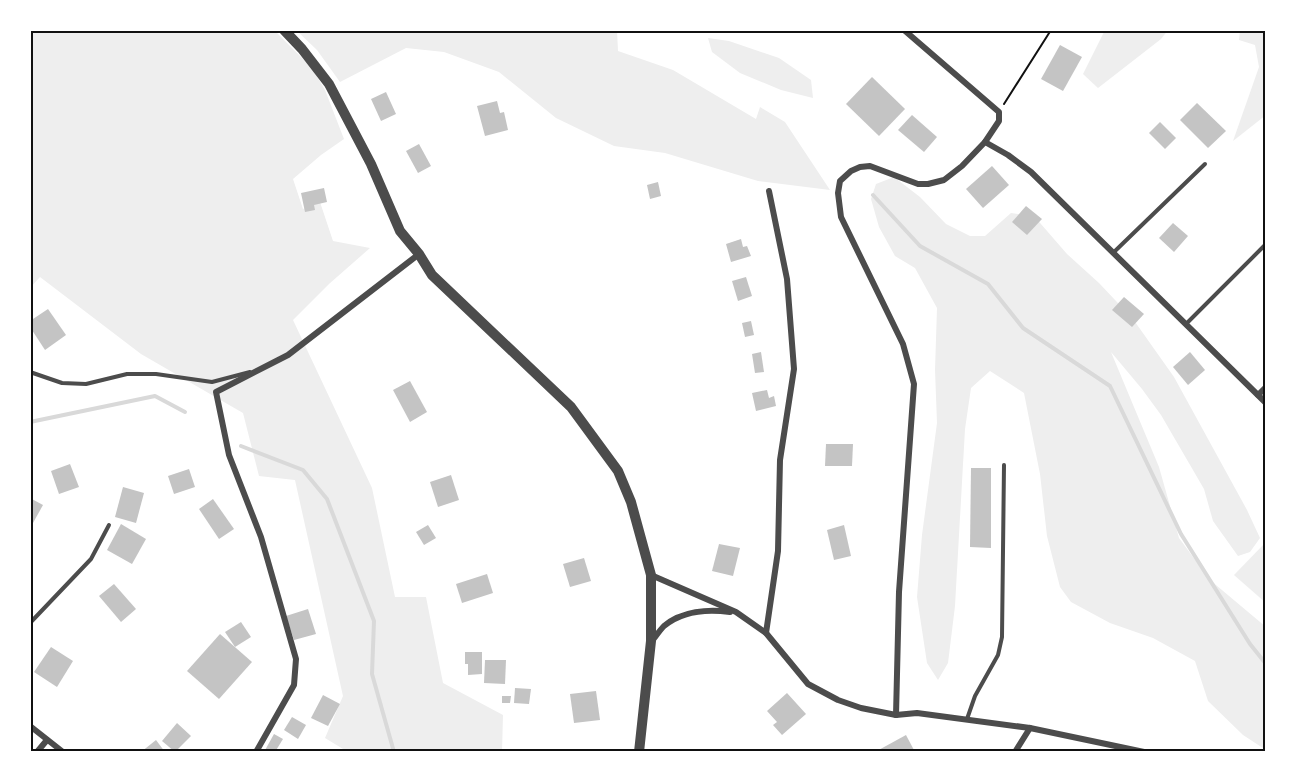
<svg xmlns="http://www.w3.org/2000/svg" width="1296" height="782" font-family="'Fira Sans Condensed',sans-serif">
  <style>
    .green { fill: #eee }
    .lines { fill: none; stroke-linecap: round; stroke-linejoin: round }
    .stream { stroke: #d9d9d9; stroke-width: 4 }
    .building { fill: #c4c4c4 }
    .path { stroke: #111; stroke-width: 2 }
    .service { stroke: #4c4c4c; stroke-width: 4 }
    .minor { stroke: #4c4c4c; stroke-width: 6 }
    .tertiary { stroke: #4c4c4c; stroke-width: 10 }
    .neatline { fill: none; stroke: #111; stroke-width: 2 }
  </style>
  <rect width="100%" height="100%" fill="#fff"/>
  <!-- green -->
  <g class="green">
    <path d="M30,30H274L312,68L325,90L344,139L321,155L293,179L303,209L320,202L333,241L370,248L329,284L293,320L372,488L395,597H426L443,683L503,715L502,752H348L325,738L343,696L295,480L259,476L243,413L141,354L40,277L30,288Z"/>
    <path d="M296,30H617L618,51L673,70L756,119L760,107L785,122L830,190L758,181L665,153L614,146L556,118L499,72L444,52L406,48L340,82L317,50Z"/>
    <path d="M1105,30H1168L1161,39L1098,88L1083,74Z"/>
    <path d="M1240,30H1266V115L1233,141L1259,67L1255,45L1239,40Z"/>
    <path d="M708,38L729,41L779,58L811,80L813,98L781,90L740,73L712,52Z"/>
    <path d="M894,177L920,197L946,224L970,236H985L1011,213L1034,216L1067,254L1099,283L1133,319L1174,377L1247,510L1260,538L1250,552L1238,556L1213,521L1204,489L1161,415L1142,389L1111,352L1159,467L1179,538L1210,580L1266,627V750L1243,735L1208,701L1195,661L1153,638L1110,623L1071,602L1060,587L1047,536L1040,474L1024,393L990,371L971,388L965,429L955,606L948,663L938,680L927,663L917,597L922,535L937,423L935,370L937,308L915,268L895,256L879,227L871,199L876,184Z"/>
    <path d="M1266,542V603L1234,575Z"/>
  </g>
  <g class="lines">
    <!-- stream -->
    <g class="stream">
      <path d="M873,195L920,246L988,284L1023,328L1110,386L1181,534L1250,644L1266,664"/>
      <path d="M30,422L155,396L185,412"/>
      <path d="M241,446L303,470L327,499L374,621L372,674L394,752"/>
    </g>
  </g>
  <!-- building -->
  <g class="building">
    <path d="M1060,45L1082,57L1063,91L1041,79Z"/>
    <path d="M872,77L905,109L879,136L846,104Z"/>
    <path d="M386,92L396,114L381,121L371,99Z"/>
    <path d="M497,101L500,113L504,112L508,130L485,136L477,106Z"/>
    <path d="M1197,103L1226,131L1208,148L1180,120Z"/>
    <path d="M912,115L937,137L924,152L898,130Z"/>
    <path d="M1160,122L1176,138L1165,149L1149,133Z"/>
    <path d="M419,144L431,166L418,173L406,151Z"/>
    <path d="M992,166L1009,185L983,208L966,189Z"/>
    <path d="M658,182L661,196L650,199L647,185Z"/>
    <path d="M324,188L327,202L314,205L315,210L305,212L301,193Z"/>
    <path d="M1026,206L1042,219L1027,235L1012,222Z"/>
    <path d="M1173,223L1188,236L1174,252L1159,238Z"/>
    <path d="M741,239L743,247L747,246L751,256L731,262L726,244Z"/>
    <path d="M746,277L752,296L738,301L732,281Z"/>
    <path d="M1124,297L1144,314L1132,327L1112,310Z"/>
    <path d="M48,309L66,335L45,350L30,327V321Z"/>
    <path d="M751,321L754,335L745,337L742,323Z"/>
    <path d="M761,352L764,372L755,373L752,354Z"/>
    <path d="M1190,352L1205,370L1188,385L1173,367Z"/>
    <path d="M410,381L427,412L410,422L393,390Z"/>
    <path d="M767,390L769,398L774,396L776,406L756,411L752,393Z"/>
    <path d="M826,444H853L852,466H825Z"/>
    <path d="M70,464L79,487L59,494L51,471Z"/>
    <path d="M971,468H991V548L970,547Z"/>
    <path d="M189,469L195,487L174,494L168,476Z"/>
    <path d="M451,475L459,500L438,507L430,482Z"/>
    <path d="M123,487L144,493L136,523L115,517Z"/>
    <path d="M30,498L43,505L33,523L30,521Z"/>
    <path d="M213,499L234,529L219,539L199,509Z"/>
    <path d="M121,524L146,539L132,564L107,550Z"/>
    <path d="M428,525L436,538L424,545L416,532Z"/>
    <path d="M844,525L851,556L834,560L827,530Z"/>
    <path d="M719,544L740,548L733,576L712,571Z"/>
    <path d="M584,558L591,581L570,587L563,564Z"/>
    <path d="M487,574L493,593L462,603L456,584Z"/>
    <path d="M114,584L136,609L121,622L99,596Z"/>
    <path d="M308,609L316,634L294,640L286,616Z"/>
    <path d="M241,622L251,637L235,647L225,632Z"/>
    <path d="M220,634L252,662L219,699L187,671Z"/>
    <path d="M51,647L73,661L57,687L34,672Z"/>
    <path d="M465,652H482V674L468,675V664H465Z"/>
    <path d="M485,660H506L505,684L484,683Z"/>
    <path d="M515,688L531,689L529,704L514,703Z"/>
    <path d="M596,691L600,720L574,723L570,694Z"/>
    <path d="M787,693L806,714L782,735L773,725L777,722L767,711Z"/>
    <path d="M323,695L340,704L328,726L311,718Z"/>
    <path d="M502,696H511L510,703H502Z"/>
    <path d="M292,717L306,725L298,739L284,730Z"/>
    <path d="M177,723L191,736L175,752L162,741Z"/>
    <path d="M274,734L283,739L275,752H264Z"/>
    <path d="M906,735L915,752H875Z"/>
    <path d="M156,740L165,752H141Z"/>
  </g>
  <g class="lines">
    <!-- path -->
    <path class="path" d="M1004,104L1051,30"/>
    <!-- service -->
    <g class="service">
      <path d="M1114,252L1205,164"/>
      <path d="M1186,324L1266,244"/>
      <path d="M30,372L62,383L86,384L127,374H156L212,382L250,372"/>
      <path d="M30,623L91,559L109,525"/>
      <path d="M967,719L975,696L998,655L1002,637L1004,465"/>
    </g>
    <!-- minor -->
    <g class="minor">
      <path d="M985,142L1008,155L1031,172L1266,403"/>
      <path d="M1258,395L1266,387"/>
      <path d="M651,575L736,612L766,633L808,684L838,700L861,708L896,715L917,713L1030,728L1144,752"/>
      <path d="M766,633L778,551L780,460L794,369L787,279L769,191"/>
      <path d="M652,641C656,636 660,630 664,626C682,611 708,609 730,612"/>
      <path d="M896,715L899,592L914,384L903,344L841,217L838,193L840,181L851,171L860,167L870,166L918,184H928L944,180L962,166L985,142L999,121V112L904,30"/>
      <path d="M30,726L63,752"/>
      <path d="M37,752L47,740"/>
      <path d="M256,752L294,685L296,659L261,537L229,455L216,392L288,355L419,254"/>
      <path d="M1015,752L1030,728"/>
    </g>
    <!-- tertiary -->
    <path class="tertiary" d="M284,30L302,49L329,84L371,164L400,231L419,254L432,275L571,407L618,471L631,502L651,575V641L639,752"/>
  </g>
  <!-- border -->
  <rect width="1296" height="782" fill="none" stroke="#ffffff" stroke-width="63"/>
  <rect x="32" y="32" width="1232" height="718" class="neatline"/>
</svg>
